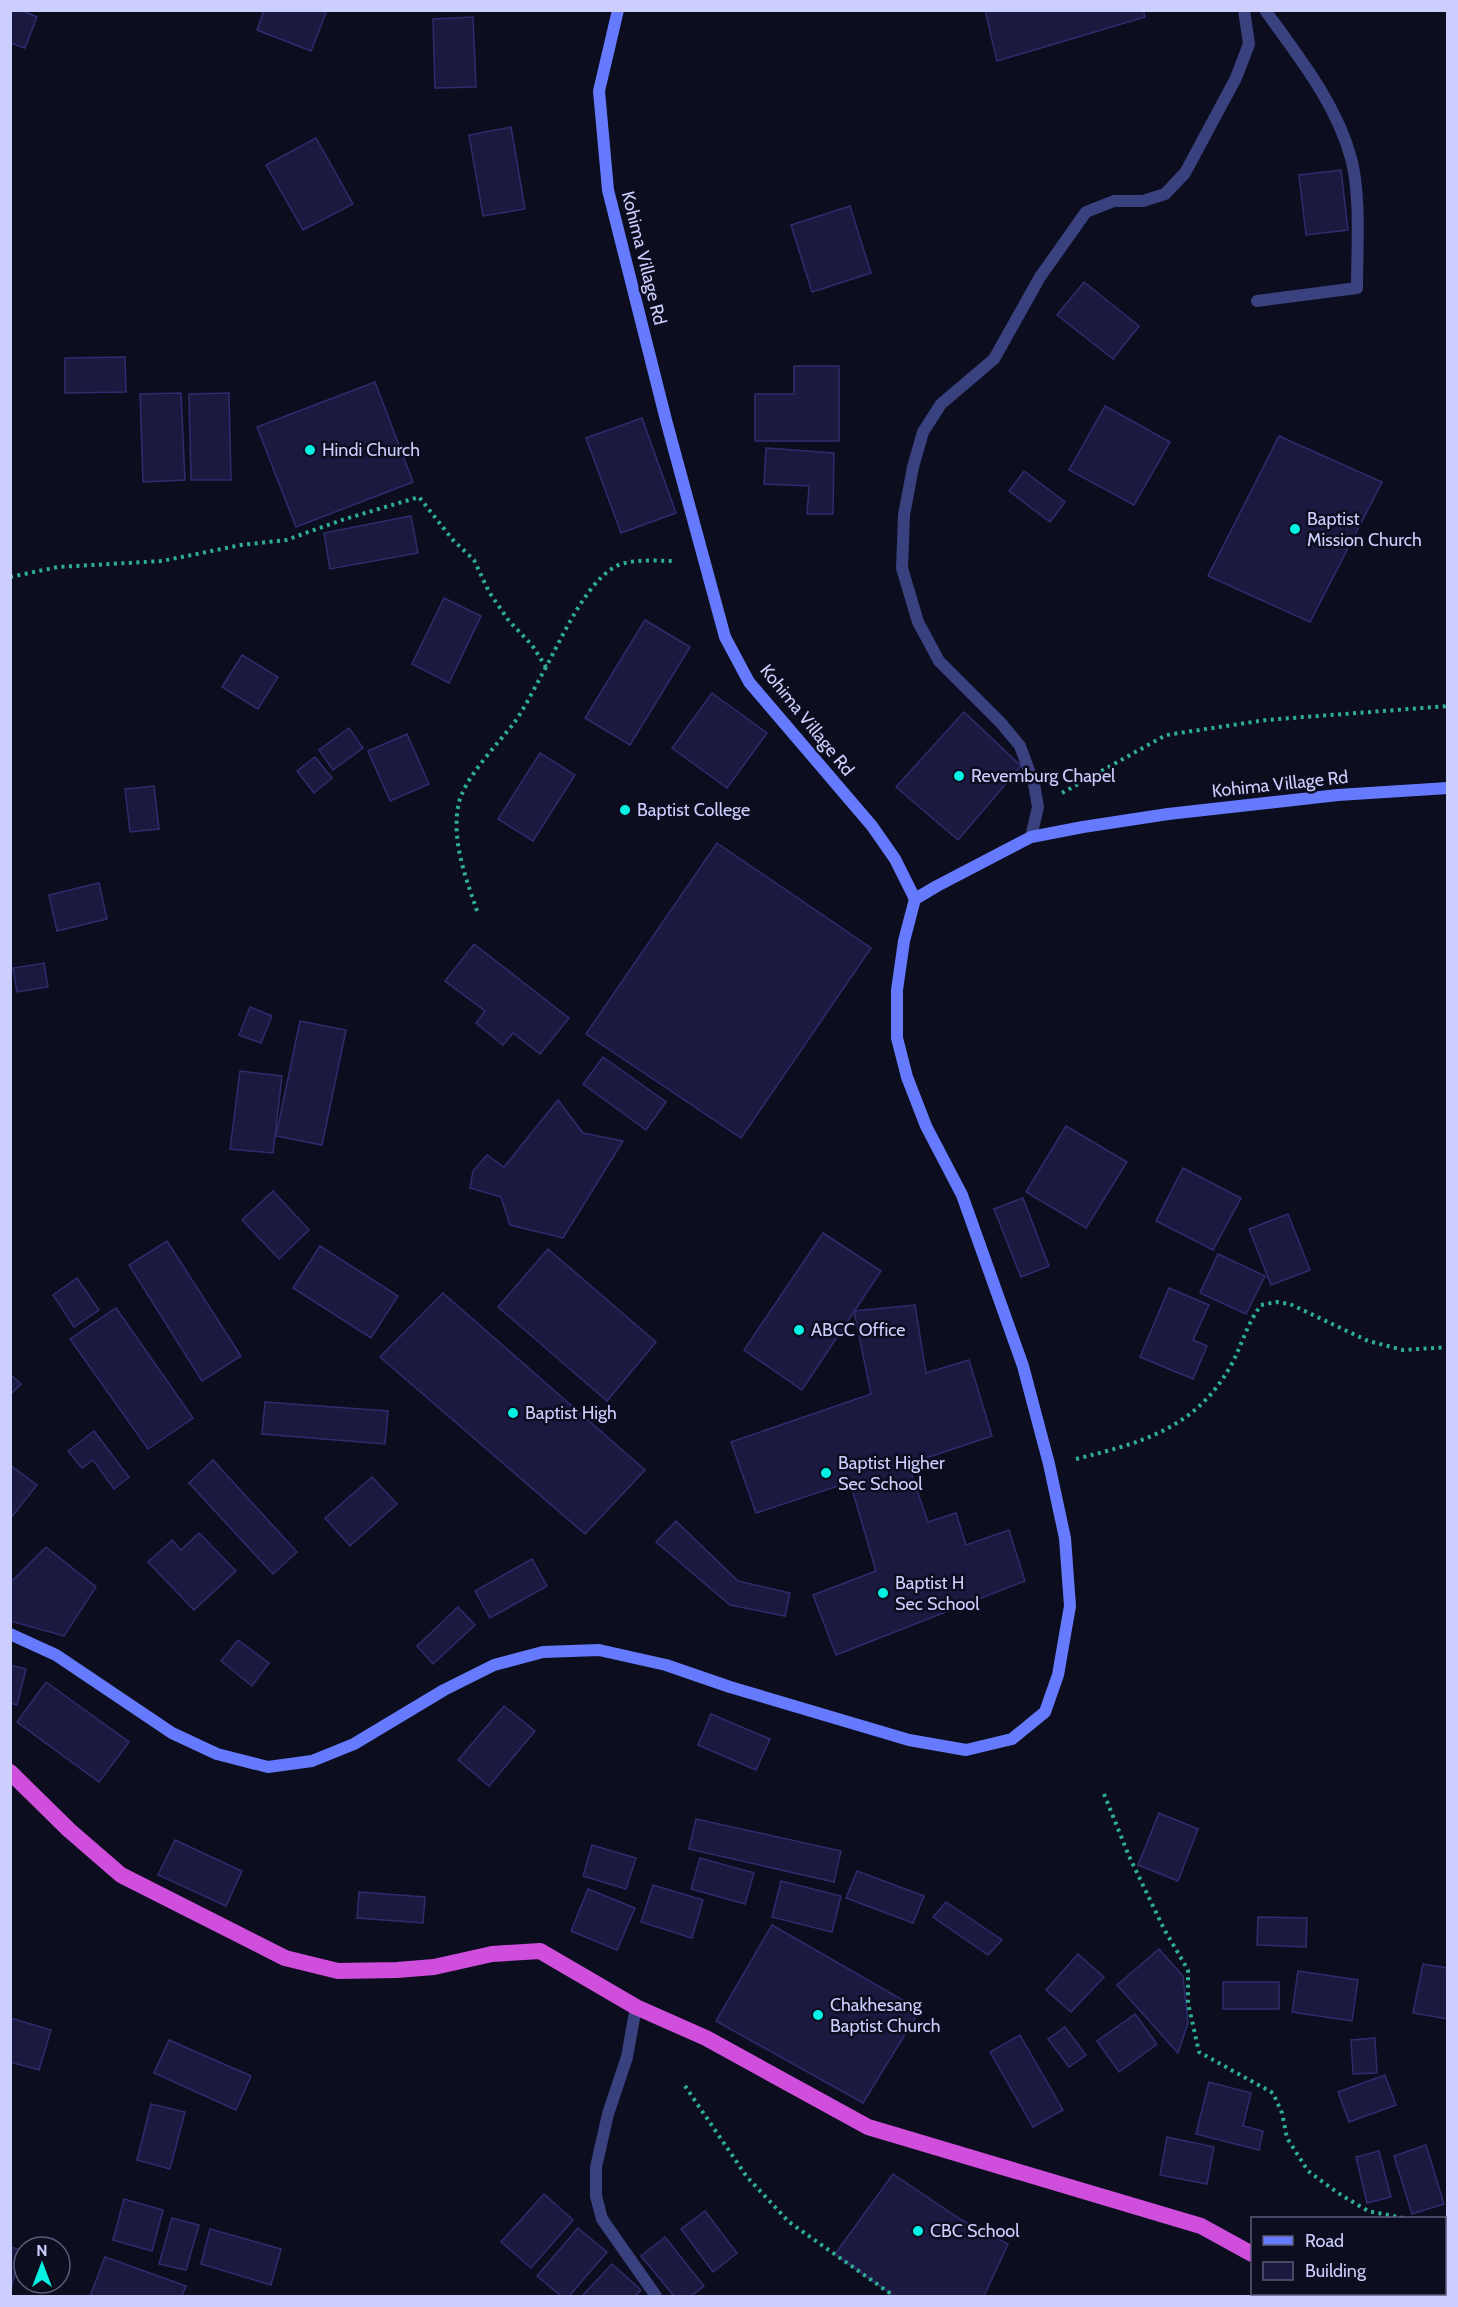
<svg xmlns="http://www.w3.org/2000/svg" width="1458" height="2307" font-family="Cabin,sans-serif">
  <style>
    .building { fill: #1b1940; stroke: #2e2c6c; stroke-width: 1.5 }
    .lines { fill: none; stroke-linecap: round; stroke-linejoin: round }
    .path { stroke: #2faf92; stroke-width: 4; stroke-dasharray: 3 4.5; stroke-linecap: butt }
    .minor { stroke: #39417e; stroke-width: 12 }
    .secondary { stroke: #657afd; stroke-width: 12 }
    .trunk { stroke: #cf4fdc; stroke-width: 16 }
    .poi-dot { fill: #04f2e3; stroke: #0d0d20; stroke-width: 2 }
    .labels { text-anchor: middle; stroke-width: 5; stroke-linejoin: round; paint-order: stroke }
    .street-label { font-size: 18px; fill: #cccffe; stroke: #0d0d20 }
    .poi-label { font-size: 18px; fill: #cccffe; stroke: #0d0d20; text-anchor: start }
  </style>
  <rect width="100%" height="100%" fill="#0d0d20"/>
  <!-- building -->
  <g class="building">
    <path d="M10,10H21L37,17L25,48L10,43Z"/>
    <path d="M264,10H327L311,51L257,30Z"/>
    <path d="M985,10H1143L1145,17L997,61Z"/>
    <path d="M473,17L476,87L435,88L433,19Z"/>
    <path d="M511,127L525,209L483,216L469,135Z"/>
    <path d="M316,138L353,204L303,230L266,165Z"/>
    <path d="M1341,170L1348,230L1306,235L1299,175Z"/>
    <path d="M850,206L871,273L812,292L791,225Z"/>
    <path d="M1084,282L1139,326L1113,359L1057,315Z"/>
    <path d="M125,357L126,392L65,393V358Z"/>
    <path d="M794,366H839V441H755V394H794Z"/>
    <path d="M375,382L413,482L296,527L257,427Z"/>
    <path d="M181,393L185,480L143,482L140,394Z"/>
    <path d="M229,393L231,480H191L189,394Z"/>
    <path d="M1105,406L1170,442L1134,505L1069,470Z"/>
    <path d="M642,418L676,513L621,533L586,438Z"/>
    <path d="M1279,436L1382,482L1310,622L1208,576Z"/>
    <path d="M766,448L834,453L833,514H807L809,486L764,484Z"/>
    <path d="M1024,471L1065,502L1050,522L1009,491Z"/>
    <path d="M411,516L418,553L330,569L324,533Z"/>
    <path d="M444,598L481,616L449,683L412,664Z"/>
    <path d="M645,620L690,647L630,745L585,718Z"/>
    <path d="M242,655L278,677L258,709L222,687Z"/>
    <path d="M712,693L767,733L727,788L672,748Z"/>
    <path d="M964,712L1021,766L958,840L896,787Z"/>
    <path d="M349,728L363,748L333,770L319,750Z"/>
    <path d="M407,734L429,784L390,801L368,751Z"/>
    <path d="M540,753L575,775L533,841L498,819Z"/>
    <path d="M315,757L332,778L314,793L297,771Z"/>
    <path d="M154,786L159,829L130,832L125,789Z"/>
    <path d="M717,843L871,948L741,1138L586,1034Z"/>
    <path d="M99,883L107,919L57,931L49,895Z"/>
    <path d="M474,944L569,1018L540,1054L513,1033L503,1045L476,1023L485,1011L445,981Z"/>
    <path d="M44,963L48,987L17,992L13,968Z"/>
    <path d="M250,1007L272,1016L261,1043L239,1035Z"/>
    <path d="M300,1021L346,1030L322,1145L276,1136Z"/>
    <path d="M603,1057L666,1102L646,1130L583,1084Z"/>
    <path d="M240,1071L282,1076L273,1153L230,1149Z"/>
    <path d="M558,1100L583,1133L623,1141L563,1238L510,1225L501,1197L470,1188L473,1171L487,1155L504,1167Z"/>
    <path d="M1066,1126L1127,1162L1086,1228L1026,1192Z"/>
    <path d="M1183,1168L1241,1198L1213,1250L1156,1221Z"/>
    <path d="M273,1191L309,1230L279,1259L242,1220Z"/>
    <path d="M1023,1198L1049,1266L1021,1277L994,1209Z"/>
    <path d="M1288,1214L1310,1270L1271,1285L1249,1229Z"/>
    <path d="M823,1233L881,1271L802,1390L744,1350Z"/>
    <path d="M167,1241L241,1356L202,1381L129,1265Z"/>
    <path d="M320,1246L398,1296L371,1338L293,1288Z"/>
    <path d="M548,1249L656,1342L607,1401L498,1307Z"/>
    <path d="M1218,1254L1265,1276L1246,1314L1200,1293Z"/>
    <path d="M77,1278L99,1310L74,1327L53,1295Z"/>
    <path d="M1169,1288L1209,1305L1193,1340L1207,1346L1193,1379L1140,1357Z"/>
    <path d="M443,1293L645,1470L585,1534L380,1357Z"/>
    <path d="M915,1305L926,1373L969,1360L992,1436L908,1464L928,1522L956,1513L966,1545L1009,1530L1025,1581L836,1655L813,1595L876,1571L850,1482L756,1513L731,1442L871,1394L854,1311Z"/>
    <path d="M116,1308L193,1418L148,1449L70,1339Z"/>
    <path d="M10,1374L21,1384L10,1395Z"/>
    <path d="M265,1402L388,1411L385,1444L262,1434Z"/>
    <path d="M94,1431L129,1477L114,1489L93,1460L82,1468L68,1451Z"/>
    <path d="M213,1460L297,1552L273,1574L189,1483Z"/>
    <path d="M10,1465L37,1485L10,1519Z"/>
    <path d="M372,1477L397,1504L350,1546L325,1518Z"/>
    <path d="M676,1521L738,1581L790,1593L785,1616L730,1605L656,1542Z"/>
    <path d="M199,1533L236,1571L194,1610L148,1562L172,1540L181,1550Z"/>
    <path d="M46,1547L96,1587L64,1636L10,1621V1583Z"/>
    <path d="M532,1559L547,1586L490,1618L475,1591Z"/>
    <path d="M458,1607L475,1625L433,1664L417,1646Z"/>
    <path d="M238,1640L269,1663L252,1686L221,1661Z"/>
    <path d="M10,1665L26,1669L17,1705L10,1703Z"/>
    <path d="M46,1682L129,1742L99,1782L17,1722Z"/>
    <path d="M504,1706L535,1731L489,1786L458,1760Z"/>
    <path d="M711,1714L770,1739L756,1770L698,1745Z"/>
    <path d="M1159,1813L1198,1829L1178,1881L1138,1865Z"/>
    <path d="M696,1819L841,1851L834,1882L689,1849Z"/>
    <path d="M175,1840L242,1871L226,1906L158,1875Z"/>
    <path d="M592,1845L636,1858L626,1889L583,1876Z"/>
    <path d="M700,1858L754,1873L745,1904L691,1889Z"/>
    <path d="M857,1871L924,1896L913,1923L846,1898Z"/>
    <path d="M781,1881L841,1896L832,1932L772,1917Z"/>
    <path d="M653,1885L703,1900L692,1938L641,1922Z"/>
    <path d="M588,1889L635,1908L617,1950L571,1931Z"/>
    <path d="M359,1892L425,1897L423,1923L357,1918Z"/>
    <path d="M946,1902L1002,1940L988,1955L933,1917Z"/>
    <path d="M1258,1917L1307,1918L1306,1947L1257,1945Z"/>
    <path d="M772,1925L920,2010L863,2103L716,2021Z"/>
    <path d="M1159,1949L1183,1976L1188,2023L1178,2053L1117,1985Z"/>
    <path d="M1078,1954L1104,1977L1071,2012L1046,1990Z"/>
    <path d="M1423,1964L1448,1968V2019L1413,2013Z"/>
    <path d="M1298,1971L1358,1980L1352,2021L1292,2012Z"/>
    <rect x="1223" y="1982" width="56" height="27"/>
    <path d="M1135,2014L1157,2044L1119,2072L1097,2041Z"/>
    <path d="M10,2018L51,2030L39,2070L10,2062Z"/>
    <path d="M1065,2027L1086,2055L1069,2067L1048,2039Z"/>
    <path d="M1020,2035L1063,2110L1033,2127L990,2052Z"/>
    <path d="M1375,2038L1377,2073L1353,2074L1351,2040Z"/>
    <path d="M169,2040L251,2076L236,2110L154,2073Z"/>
    <path d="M1385,2075L1396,2105L1349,2122L1338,2092Z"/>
    <path d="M1209,2082L1251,2093L1243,2126L1263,2131L1259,2150L1196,2134Z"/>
    <path d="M151,2104L185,2112L170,2169L137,2160Z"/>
    <path d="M1167,2137L1214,2147L1207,2184L1160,2175Z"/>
    <path d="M1426,2145L1444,2204L1412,2214L1394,2156Z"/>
    <path d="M1379,2151L1391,2197L1367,2203L1356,2157Z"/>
    <path d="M893,2174L960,2219L1008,2244L984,2296H894L835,2254Z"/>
    <path d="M544,2194L573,2220L531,2268L501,2242Z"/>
    <path d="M124,2199L163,2210L152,2251L113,2240Z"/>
    <path d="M705,2211L737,2253L713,2272L681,2229Z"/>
    <path d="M172,2218L199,2225L186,2270L159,2264Z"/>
    <path d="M578,2228L607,2252L569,2296H561L537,2276Z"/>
    <path d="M210,2229L281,2249L271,2285L201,2264Z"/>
    <path d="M665,2237L704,2286L691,2296H674L641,2256Z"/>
    <path d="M10,2247L21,2250L10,2293Z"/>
    <path d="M105,2257L186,2286L182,2296H90Z"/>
    <path d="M612,2264L641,2290L635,2296H582Z"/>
  </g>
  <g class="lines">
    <!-- path -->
    <g class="path">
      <path d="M10,577L58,567L162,561L241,545L286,540L345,519L419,497L453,540L474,560L489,592L509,621L532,645L546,667C562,638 591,570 625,563C641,559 660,561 676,561"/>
      <path d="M1062,793L1166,735L1266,720L1448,706"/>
      <path d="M477,911C466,878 452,843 458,807C462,780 497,745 514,723C526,706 536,685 546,667"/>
      <path d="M1076,1459C1140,1443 1195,1429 1230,1367C1242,1346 1245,1327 1261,1305L1277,1302L1290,1304L1368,1341L1403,1350L1448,1347"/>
      <path d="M1104,1794L1129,1856L1164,1929L1188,1970V2003L1199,2052L1273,2093L1282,2113L1287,2138L1308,2171L1338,2193L1368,2211L1403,2218"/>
      <path d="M685,2086L747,2177L789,2222L894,2296"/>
      <path d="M1444,2223H1448"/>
    </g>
    <!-- minor -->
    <g class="minor">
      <path d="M1257,301L1357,288C1357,249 1361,195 1351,158C1336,103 1298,56 1265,10"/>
      <path d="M1031,837L1038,807L1034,784L1020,746L1001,723L939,661L918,622L902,568L904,515L913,467L923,432L941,404L994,359L1040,277L1086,212L1114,201H1143L1165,194L1185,173L1236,78L1249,44L1244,10"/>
      <path d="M636,2007L627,2057L608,2114L596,2167V2196L602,2219L656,2296"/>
    </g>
    <!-- secondary -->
    <g class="secondary">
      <path d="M618,10L599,91L608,190L666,420L725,637L749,682L872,826L895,859L915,899"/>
      <path d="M915,899L937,886L1031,837L1083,827L1168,814L1338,795L1448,788"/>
      <path d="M10,1634L56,1655L172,1733L217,1754L268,1767L312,1761L354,1744L444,1690L494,1665L543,1652L599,1650L666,1665L730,1687L909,1740L966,1750L1012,1739L1045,1712L1058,1675L1070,1606L1065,1538L1049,1464L1023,1366L962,1195L926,1126L907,1077L897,1038V990L904,941L915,899"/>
    </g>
    <!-- trunk -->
    <g class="trunk">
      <path d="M10,1772L69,1830L121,1875L285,1958L338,1971L397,1970L434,1967L492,1954L540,1951L636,2007L706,2038L868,2127L1201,2226L1252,2254"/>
      <path d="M1322,2294L1328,2296"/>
    </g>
  </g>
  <!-- markers -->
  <g class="poi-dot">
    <circle cx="310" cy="450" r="6"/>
    <circle cx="1295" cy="529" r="6"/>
    <circle cx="959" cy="776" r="6"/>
    <circle cx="625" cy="810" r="6"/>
    <circle cx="799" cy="1330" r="6"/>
    <circle cx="513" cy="1413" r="6"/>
    <circle cx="826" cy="1473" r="6"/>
    <circle cx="883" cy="1593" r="6"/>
    <circle cx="818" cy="2015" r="6"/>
    <circle cx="918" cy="2231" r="6"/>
  </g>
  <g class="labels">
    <!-- street labels -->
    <g class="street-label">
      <text transform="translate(644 258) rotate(76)" y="6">Kohima Village Rd</text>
      <text transform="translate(807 720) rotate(51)" y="6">Kohima Village Rd</text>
      <text transform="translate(1280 784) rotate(-6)" y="6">Kohima Village Rd</text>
    </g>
    <!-- poi labels -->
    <g class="poi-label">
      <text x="322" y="456">Hindi Church</text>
      <text x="1307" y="525">Baptist<tspan x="1307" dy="21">Mission Church</tspan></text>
      <text x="971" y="782">Revemburg Chapel</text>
      <text x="637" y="816">Baptist College</text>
      <text x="811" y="1336">ABCC Office</text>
      <text x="525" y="1419">Baptist High</text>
      <text x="838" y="1469">Baptist Higher<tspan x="838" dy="21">Sec School</tspan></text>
      <text x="895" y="1589">Baptist H<tspan x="895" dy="21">Sec School</tspan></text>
      <text x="830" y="2011">Chakhesang<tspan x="830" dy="21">Baptist Church</tspan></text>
      <text x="930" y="2237">CBC School</text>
    </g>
  </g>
  <!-- border -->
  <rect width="1458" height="2307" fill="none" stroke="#cccffe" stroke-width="24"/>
  <!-- legend -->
  <rect x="1251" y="2217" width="195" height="78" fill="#0d0d20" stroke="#595b79" stroke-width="1.5"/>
  <rect x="1263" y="2236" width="30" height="9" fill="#657afd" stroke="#595b79" stroke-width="1.5"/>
  <text x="1305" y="2247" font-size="18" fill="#cccffe">Road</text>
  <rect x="1263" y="2262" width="30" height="18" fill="#1b1940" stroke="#595b79" stroke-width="1.5"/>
  <text x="1305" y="2277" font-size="18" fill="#cccffe">Building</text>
  <!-- north arrow -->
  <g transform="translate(42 2265)"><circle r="28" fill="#0d0d20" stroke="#595b79" stroke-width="1.5"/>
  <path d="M0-4.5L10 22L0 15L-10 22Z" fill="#04f2e3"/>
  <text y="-9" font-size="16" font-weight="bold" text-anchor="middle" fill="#cccffe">N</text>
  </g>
</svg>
